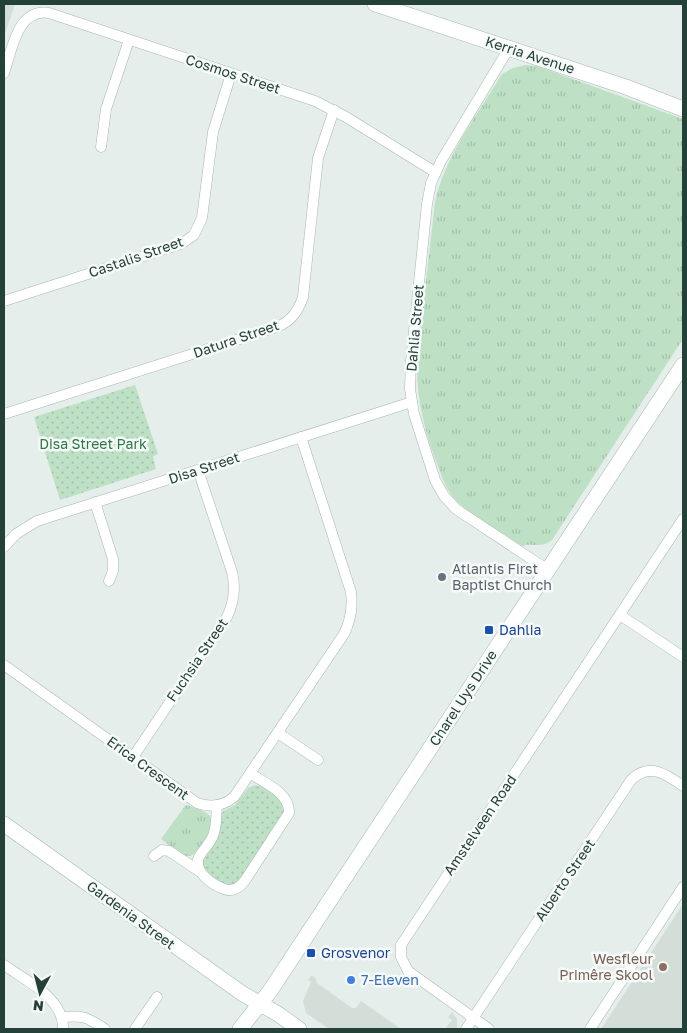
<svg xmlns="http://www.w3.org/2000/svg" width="687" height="1033" font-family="'Golos Text',sans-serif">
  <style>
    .built { fill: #d3ded9 }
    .grass { fill: url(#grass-tufts) }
    .park { fill: url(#park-dots) }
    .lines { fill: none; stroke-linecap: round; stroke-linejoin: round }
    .street-casing { stroke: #a7b7b1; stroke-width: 11 }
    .secondary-casing { stroke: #a3bab1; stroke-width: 16 }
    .street { stroke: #fff; stroke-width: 10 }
    .secondary { stroke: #fff; stroke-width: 15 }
    .worship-dot { fill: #6b7280; stroke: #f6faf8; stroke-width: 2 }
    .transit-dot { fill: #1a4fb4; stroke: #f6faf8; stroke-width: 2 }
    .education-dot { fill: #8d6e63; stroke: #f6faf8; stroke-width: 2 }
    .shop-dot { fill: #3f7fe0; stroke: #f6faf8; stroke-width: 2 }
    .labels { text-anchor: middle; stroke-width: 5; stroke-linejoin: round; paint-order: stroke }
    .street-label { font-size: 14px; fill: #234138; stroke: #f6faf8 }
    .park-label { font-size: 14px; fill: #2c7946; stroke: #f6faf8 }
    .worship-label { font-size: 14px; fill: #5b616d; stroke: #f6faf8; text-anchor: start }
    .transit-label { font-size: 14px; fill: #164399; stroke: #f6faf8; text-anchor: start }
    .education-label { font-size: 14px; fill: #785e54; stroke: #f6faf8; text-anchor: end }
    .shop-label { font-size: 14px; fill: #366cbe; stroke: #f6faf8; text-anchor: start }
  </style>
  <defs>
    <pattern id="grass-tufts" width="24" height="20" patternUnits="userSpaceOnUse" patternTransform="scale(1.25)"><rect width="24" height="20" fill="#bee0c5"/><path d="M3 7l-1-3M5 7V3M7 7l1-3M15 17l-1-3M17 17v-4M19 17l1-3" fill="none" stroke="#a3c1aa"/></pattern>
    <pattern id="park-dots" width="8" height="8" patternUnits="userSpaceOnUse" patternTransform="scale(1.25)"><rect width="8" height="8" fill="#bee0c5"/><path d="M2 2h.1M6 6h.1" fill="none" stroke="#a3c1aa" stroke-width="1.8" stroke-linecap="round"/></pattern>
  </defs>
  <rect width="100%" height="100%" fill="#e5eeea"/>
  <!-- built -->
  <g class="built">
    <path d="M4,4H15L4,37Z"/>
    <path d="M683,904V1029H601Z"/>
    <path d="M312,975L316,979L317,983L352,1008H356L361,1001L401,1029H329L306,1013L303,1001L311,982L308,980Z"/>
    <path d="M452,1012L457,1019V1027L455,1029H445L452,1020L448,1017Z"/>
  </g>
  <!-- grass -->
  <g class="grass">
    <path d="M525,65L537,66L683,119V339L552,540C540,549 534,542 522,546C503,533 468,514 454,498C445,488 442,476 437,464C424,429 416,397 417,360L435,202C445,156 478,114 502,74L513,68Z"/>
    <path d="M187,805C193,808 204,810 209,815C218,824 201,860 184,856L161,839L185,806Z"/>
  </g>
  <!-- park -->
  <g class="park">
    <path d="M135,385L158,454L153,456L156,469L60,500L34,417Z"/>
    <path d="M255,785L262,787L281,800L285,811L237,883C229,887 223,885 216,880C191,860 208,859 216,838C220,829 220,820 223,811L235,805L248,788Z"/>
  </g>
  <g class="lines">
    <!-- street casing -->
    <g class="street-casing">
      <g id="street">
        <path d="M509,48L441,161L431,183L427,204L411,361L410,389L414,414L435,480L444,496L456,509L548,570"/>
        <path d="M4,73C12,50 17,8 49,13L315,101L346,117L435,172"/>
        <path d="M101,147L106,109L129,40"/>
        <path d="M4,301L181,244L194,235L202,218L213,132L231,74"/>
        <path d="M4,414L277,327C291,321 298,312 303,297L318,158L334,110"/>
        <path d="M95,502L113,559V571L109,581"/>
        <path d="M4,547L16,534L37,521L412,402"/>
        <path d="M620,615L683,657"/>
        <path d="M4,665L197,803C211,808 223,806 234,797L344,634C351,620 353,608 351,592L301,437"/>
        <path d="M278,733L318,760"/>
        <path d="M133,757L227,617C234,602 236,588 232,572L198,470"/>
        <path d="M217,805C216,816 217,826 213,836C210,843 204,849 200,855C191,870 211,884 224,889C232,892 239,888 244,882L289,813C290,793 265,783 251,774"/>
        <path d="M154,856L162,850L169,851L199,871"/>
        <path d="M4,965C26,981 64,998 63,1029"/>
        <path d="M62,1017C84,1015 86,1017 105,1029"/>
        <path d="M135,1029L157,997"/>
        <path d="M466,1029L631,780C649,762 666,774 683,786"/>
        <path d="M489,1029L408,971L401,957V945L683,519"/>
        <path d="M590,1029L683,887"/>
      </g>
    </g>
    <!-- secondary casing -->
    <g class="secondary-casing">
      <g id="secondary">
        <path d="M375,4L626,87L683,109"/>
        <path d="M4,824L243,994L278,1014L299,1029"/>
        <path d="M240,1029L270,991L683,365"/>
      </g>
    </g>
    <!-- street -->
    <use href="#street" class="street"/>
    <!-- secondary -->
    <use href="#secondary" class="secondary"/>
  </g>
  <!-- markers -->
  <circle class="worship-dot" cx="442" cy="577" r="5"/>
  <g class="transit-dot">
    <rect x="484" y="625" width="10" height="10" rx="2.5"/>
    <rect x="306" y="948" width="10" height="10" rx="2.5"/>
  </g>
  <circle class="education-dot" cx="663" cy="967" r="5"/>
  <circle class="shop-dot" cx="351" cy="980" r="5"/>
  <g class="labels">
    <!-- street labels -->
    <g class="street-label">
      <text transform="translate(530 55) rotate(18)" y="5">Kerria Avenue</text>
      <text transform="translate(233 74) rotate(18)" y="5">Cosmos Street</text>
      <text transform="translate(136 257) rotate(-19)" y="5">Castalis Street</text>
      <text transform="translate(415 328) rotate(-85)" y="5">Dahlia Street</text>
      <text transform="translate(236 339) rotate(-19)" y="5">Datura Street</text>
      <text transform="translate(204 468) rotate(-18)" y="5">Disa Street</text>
      <text transform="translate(197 660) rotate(-56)" y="5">Fuchsia Street</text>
      <text transform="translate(463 698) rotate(-57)" y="5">Charel Uys Drive</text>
      <text transform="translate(148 768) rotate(36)" y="5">Erica Crescent</text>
      <text transform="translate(480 825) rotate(-56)" y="5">Amstelveen Road</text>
      <text transform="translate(565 880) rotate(-56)" y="5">Alberto Street</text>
      <text transform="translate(131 915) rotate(36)" y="5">Gardenia Street</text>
    </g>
    <!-- park labels -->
    <g class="park-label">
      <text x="93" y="449">Disa Street Park</text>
    </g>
    <!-- worship labels -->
    <g class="worship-label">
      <text x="452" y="574">Atlantis First<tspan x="452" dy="16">Baptist Church</tspan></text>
    </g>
    <!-- transit labels -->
    <g class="transit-label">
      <text x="499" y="635">Dahlia</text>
      <text x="321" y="958">Grosvenor</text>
    </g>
    <!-- education labels -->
    <g class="education-label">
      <text x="653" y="964">Wesfleur<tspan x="653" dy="16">Primêre Skool</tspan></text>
    </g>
    <!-- shop labels -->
    <g class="shop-label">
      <text x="361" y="985">7-Eleven</text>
    </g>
  </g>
  <!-- border -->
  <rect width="687" height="1033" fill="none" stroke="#234138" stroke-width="10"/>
  <!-- north arrow -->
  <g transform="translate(40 993) rotate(187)" stroke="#f6faf8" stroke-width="4" paint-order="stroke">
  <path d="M0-4L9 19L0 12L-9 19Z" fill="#234138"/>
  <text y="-8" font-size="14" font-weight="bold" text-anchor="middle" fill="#234138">N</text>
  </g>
</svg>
